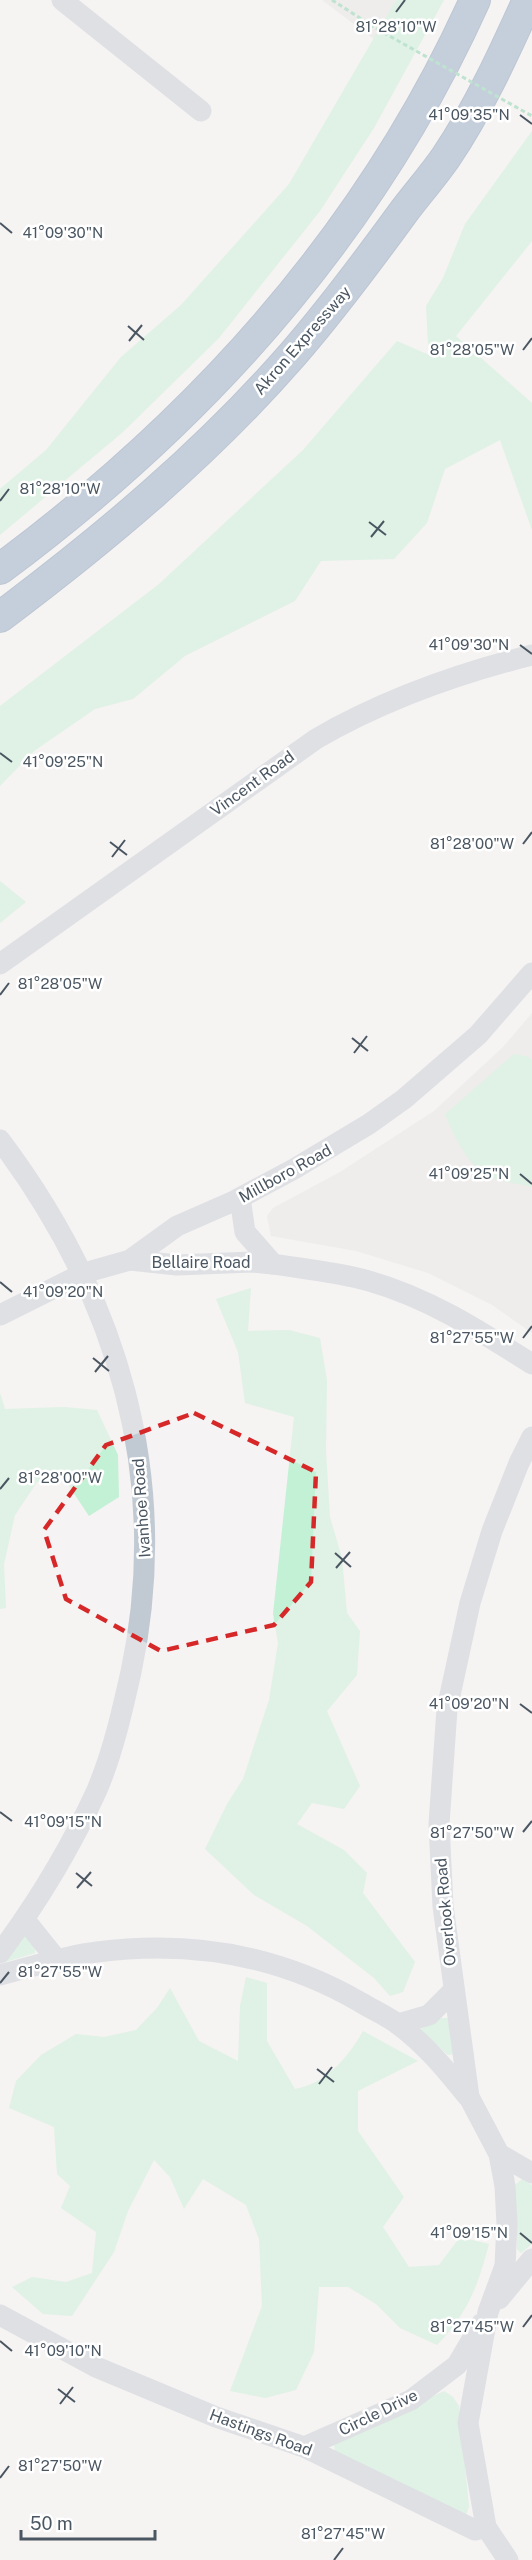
<svg xmlns="http://www.w3.org/2000/svg" width="532" height="2560" font-family="'Public Sans',sans-serif">
  <style>
    .education { fill: #e6e4e5 }
    .green { fill: #c3f1d5 }
    .lines { fill: none; stroke-linecap: round; stroke-linejoin: round }
    .highway-casing { stroke: #7690ad; stroke-width: 32 }
    .path { stroke: #7ad0a6; stroke-width: 3; stroke-dasharray: 4.5 3; stroke-linecap: butt }
    .minor { stroke: #c1cad2; stroke-width: 21 }
    .highway { stroke: #8ba5c1; stroke-width: 30 }
    .path-bridge { stroke: #7ad0a6; stroke-width: 3; stroke-dasharray: 4.5 3; stroke-linecap: butt }
    .marked { fill: none; stroke: #d62828; stroke-width: 4.5; stroke-dasharray: 12 8; stroke-linejoin: round }
    .ticks { fill: none; stroke: #4a5661; stroke-width: 2 }
    .labels { text-anchor: middle; stroke-width: 5; stroke-linejoin: round; paint-order: stroke }
    .street-label { font-size: 16px; fill: #4a5661; stroke: #fff }
    .ticks-label { font-size: 15px; text-anchor: middle; fill: #4a5661; stroke: #fff; stroke-width: 5; stroke-linejoin: round; paint-order: stroke }
  </style>
  <rect width="100%" height="100%" fill="#f5f3f3"/>
  <!-- education -->
  <g class="education">
    <path d="M322,0H396L375,40Z"/>
    <path d="M532,1013V1333L492,1305L428,1273L356,1251L271,1236L267,1216L273,1208L340,1172L434,1111L503,1047Z"/>
  </g>
  <!-- green -->
  <g class="green">
    <path d="M396,0H444L374,128L320,211L219,338L123,432L0,535V489L46,450L121,357L181,305L289,184Z"/>
    <path d="M532,131V241L456,336L532,403V530L500,440L445,469L427,523L394,559L321,561L295,601L185,656L133,699L95,709L34,751L0,786V706L159,584L303,450L397,341L436,358L428,343L426,306L443,278L465,224Z"/>
    <path d="M0,881L26,902L0,923Z"/>
    <path d="M514,1054L529,1057L532,1061V1187C520,1184 507,1183 495,1179C469,1170 454,1137 445,1114Z"/>
    <path d="M251,1288L248,1331L289,1330L320,1338L327,1380L326,1451L330,1517L342,1558L347,1613L360,1631L357,1675L327,1711L360,1786L344,1809L312,1803L297,1824L344,1850L367,1873L363,1893L415,1962L403,1992L390,1996L374,1978L307,1926L254,1895L205,1849L227,1804L243,1779L269,1700L278,1643L273,1614L294,1417L245,1403L238,1352L216,1299Z"/>
    <path d="M0,1393L5,1409L64,1407L97,1410L118,1455L119,1497L89,1516L63,1477L37,1482L15,1515L4,1564L6,1608L0,1609Z"/>
    <path d="M23,1936H26L35,1949V1953L2,1963L0,1961Z"/>
    <path d="M246,1977L267,1983V2041L295,2089C325,2084 348,2058 363,2031L418,2061L358,2091V2131L404,2197L383,2227L409,2267L439,2265L460,2237L489,2244C477,2288 469,2311 437,2345L400,2328L376,2304L348,2287H319L314,2352L296,2390L265,2398L230,2391L262,2306L259,2239L246,2205L203,2179L184,2209L170,2177L154,2160L128,2211L114,2252L72,2316L43,2314L12,2287L32,2277L66,2282L92,2273L96,2232L61,2208L70,2186L57,2174L54,2127L9,2108L16,2081L41,2055L76,2034L104,2037L136,2030L157,2008L170,1988L199,2041L238,2061L240,2006Z"/>
    <path d="M441,2018H448L454,2054L448,2055L419,2030Z"/>
    <path d="M522,2179L532,2185V2244L521,2253L517,2249L515,2185Z"/>
    <path d="M444,2391L453,2397L459,2406L469,2506L467,2513L462,2516L402,2483L340,2454L335,2451L334,2445Z"/>
  </g>
  <g class="lines">
    <!-- highway casing -->
    <g class="highway-casing">
      <g id="highway">
        <path d="M0,569C202,419 371,231 475,0"/>
        <path d="M0,617C105,538 206,454 293,354C332,309 367,262 402,214C416,195 433,176 446,157C479,108 504,53 528,0"/>
      </g>
    </g>
    <!-- path -->
    <path class="path" d="M332,0L377,29"/>
    <!-- minor -->
    <g class="minor">
      <path d="M62,0L201,111"/>
      <path d="M0,964L316,739C385,699 456,674 532,655"/>
      <path d="M0,1140C118,1297 172,1478 131,1672C122,1712 113,1752 97,1790C71,1847 37,1903 0,1953"/>
      <path d="M240,1198L245,1232L273,1264C305,1269 338,1272 369,1281C429,1298 480,1331 532,1364"/>
      <path d="M130,1260L177,1265L252,1262L273,1264"/>
      <path d="M0,1315L84,1273L130,1260L177,1226L234,1201L294,1169L369,1124L404,1099L478,1035L532,973"/>
      <path d="M25,1920L57,1960"/>
      <path d="M0,1975C32,1967 64,1956 97,1952C190,1940 279,1955 360,2002C373,2010 387,2016 399,2025C426,2045 447,2071 468,2097"/>
      <path d="M398,2024L429,2015L453,1991"/>
      <path d="M499,2154L532,2173"/>
      <path d="M499,2299L532,2259"/>
      <path d="M0,2315L96,2367L216,2417L304,2447L475,2530L486,2527L508,2560"/>
      <path d="M304,2447L411,2400L457,2365L481,2324"/>
      <path d="M486,2527L468,2423L488,2312L505,2266L507,2224L505,2186L499,2154L469,2097L443,1906L439,1824L447,1709L470,1603L492,1531L519,1463L532,1437"/>
    </g>
    <!-- highway -->
    <use href="#highway" class="highway"/>
    <!-- path-bridge -->
    <path class="path-bridge" d="M377,29L532,116"/>
  </g>
  <!-- marked area -->
  <path d="M0 0H532V2560H0ZM194,1413L316,1472L311,1582L274,1625L161,1651L66,1599L44,1530L106,1445Z" fill="#f5f3f3" fill-opacity=".55" fill-rule="evenodd"/>
  <path class="marked" d="M194,1413L316,1472L311,1582L274,1625L161,1651L66,1599L44,1530L106,1445Z"/>
  <!-- ticks -->
  <path class="ticks" d="M396,12L405,0M520,115L532,124M0,223L12,233M128,326L144,340M129,341L142,325M523,350L532,338M0,501L9,489M369,522L386,535M371,537L384,521M520,645L532,654M0,753L12,762M110,842L127,855M523,844L532,832M112,857L125,840M0,995L9,983M352,1038L368,1051M354,1053L367,1036M520,1174L532,1184M0,1282L12,1292M523,1338L532,1326M93,1358L109,1371M95,1372L108,1356M0,1489L9,1478M335,1553L351,1567M336,1568L350,1552M520,1704L532,1713M0,1812L12,1821M523,1832L532,1821M76,1873L92,1886M77,1888L91,1872M0,1983L9,1972M317,2069L334,2082M319,2084L332,2067M520,2233L532,2243M523,2327L532,2315M0,2341L12,2351M58,2389L75,2402M60,2404L73,2387M0,2478L9,2466M334,2560L343,2548"/>
  <g class="labels">
    <!-- street labels -->
    <g class="street-label">
      <text transform="translate(302 340) rotate(-49)" y="6">Akron Expressway</text>
      <text transform="translate(252 783) rotate(-36)" y="6">Vincent Road</text>
      <text transform="translate(285 1173) rotate(-29)" y="6">Millboro Road</text>
      <text x="201" y="1268">Bellaire Road</text>
      <text transform="translate(141 1508) rotate(-94)" y="6">Ivanhoe Road</text>
      <text transform="translate(445 1912) rotate(-95)" y="6">Overlook Road</text>
      <text transform="translate(378 2412) rotate(-26)" y="6">Circle Drive</text>
      <text transform="translate(261 2432) rotate(20)" y="6">Hastings Road</text>
    </g>
  </g>
  <g class="ticks-label">
    <text x="396" y="32">81°28'10"W</text>
    <text x="469" y="120">41°09'35"N</text>
    <text x="63" y="238">41°09'30"N</text>
    <text x="472" y="355">81°28'05"W</text>
    <text x="60" y="494">81°28'10"W</text>
    <text x="469" y="650">41°09'30"N</text>
    <text x="63" y="767">41°09'25"N</text>
    <text x="472" y="849">81°28'00"W</text>
    <text x="60" y="989">81°28'05"W</text>
    <text x="469" y="1179">41°09'25"N</text>
    <text x="63" y="1297">41°09'20"N</text>
    <text x="472" y="1343">81°27'55"W</text>
    <text x="60" y="1483">81°28'00"W</text>
    <text x="469" y="1709">41°09'20"N</text>
    <text x="63" y="1827">41°09'15"N</text>
    <text x="472" y="1838">81°27'50"W</text>
    <text x="60" y="1977">81°27'55"W</text>
    <text x="469" y="2238">41°09'15"N</text>
    <text x="472" y="2332">81°27'45"W</text>
    <text x="63" y="2356">41°09'10"N</text>
    <text x="60" y="2471">81°27'50"W</text>
    <text x="343" y="2539">81°27'45"W</text>
  </g>
  <!-- scale -->
  <path d="M21 2530v9h134v-9" fill="none" stroke="#4a5661" stroke-width="3"/>
  <text x="30" y="2530" font-size="18" fill="#4a5661" stroke="#ffffff" stroke-width="4.5" paint-order="stroke">50 m</text>
</svg>
